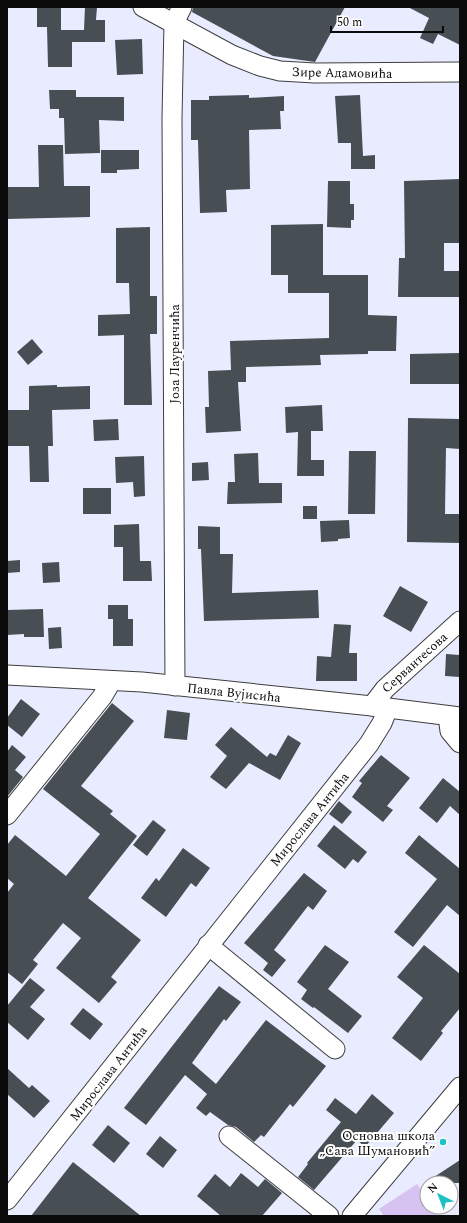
<svg xmlns="http://www.w3.org/2000/svg" width="467" height="1223" font-family="Spectral,serif">
  <style>
    .pitch { fill: #d6c3f2 }
    .building { fill: #474e54 }
    .lines { fill: none; stroke-linecap: round; stroke-linejoin: round }
    .minor-casing { stroke: #3e3e3e; stroke-width: 21 }
    .minor { stroke: #fff; stroke-width: 19 }
    .poi-dot { fill: #1bc1c3; stroke: #fff; stroke-width: 1.5 }
    .labels { text-anchor: middle; stroke-width: 4; stroke-linejoin: round; paint-order: stroke }
    .street-label { font-size: 13px; fill: #0b0b0b; stroke: #fff }
    .poi-label { font-size: 13px; fill: #0b0b0b; stroke: #fff; text-anchor: end }
  </style>
  <rect width="100%" height="100%" fill="#e9ecff"/>
  <!-- pitch -->
  <path class="pitch" d="M417,1184L427,1199V1207H432L438,1216H384L379,1209Z"/>
  <!-- building -->
  <g class="building">
    <path d="M37,7H61V30H84L85,7H97L96,20H105V42H72V67H48L47,27H37Z"/>
    <path d="M193,7H345L315,62L273,56L192,12Z"/>
    <path d="M408,7H460V45L438,34L433,44L420,38L429,18Z"/>
    <path d="M142,39L143,74L117,75L115,40Z"/>
    <path d="M49,90H76V97H124V121L99,120L100,153L65,154L64,118H59V109H50Z"/>
    <path d="M249,95V98L284,96V111H280L281,129L249,130L250,189L226,190L227,212L200,213L198,140H191V100H209V96Z"/>
    <path d="M360,95L363,156L375,155V169H351V143H338L335,96Z"/>
    <path d="M38,145H63L64,186H90V217L7,219V187H39Z"/>
    <path d="M101,150H139V169L117,170V173H101Z"/>
    <path d="M460,179V243H444V271H460V297H398L399,258H405L404,181Z"/>
    <path d="M328,181H350V204H354V220H351V228L327,227Z"/>
    <path d="M323,224V275H368V315L397,316L396,351H368V354L320,355L321,365L246,367V382H238L241,431L206,433L205,407H209L208,371L231,370L230,341L329,338V293H288V275H271V225Z"/>
    <path d="M150,227V296H157V334H150L152,405H124V335L98,336V315L130,314L129,283H116V228Z"/>
    <path d="M32,339L43,352L28,365L17,352Z"/>
    <path d="M460,353V384H410V354Z"/>
    <path d="M57,385V387L90,386V409L52,410L53,446H48L49,482H30L29,446H7V410H29V386Z"/>
    <path d="M322,405L323,431H311V460H324V476H297L298,432L286,433L285,407Z"/>
    <path d="M408,418L460,419V449L446,448L445,514H460V543L407,542Z"/>
    <path d="M118,419L119,440L94,441L93,420Z"/>
    <path d="M349,451H376L375,514H348Z"/>
    <path d="M258,453L259,483H282V503L227,504L228,482H235L234,454Z"/>
    <path d="M144,456L145,496L134,497L133,482L116,483L115,457Z"/>
    <path d="M208,462L209,480L192,481V463Z"/>
    <rect x="83" y="488" width="28" height="26"/>
    <rect x="303" y="506" width="14" height="13"/>
    <path d="M349,520L350,538L338,539V541L321,542L320,521Z"/>
    <path d="M139,524L140,561H151L152,581H123V547H114V525Z"/>
    <path d="M198,526L220,527V554H233L232,593L318,590L319,618L204,621L201,549H198Z"/>
    <path d="M20,560V572L7,573V561Z"/>
    <path d="M59,562L60,582L43,583L42,563Z"/>
    <path d="M400,586L428,602L411,632L383,616Z"/>
    <path d="M108,605H128V619H133V646H113V619H108Z"/>
    <path d="M43,609L44,637H24V634L7,635V610Z"/>
    <path d="M334,624L351,625L349,653H357V681H316L317,656L331,657Z"/>
    <path d="M61,627L62,648L49,649L48,628Z"/>
    <path d="M446,654L460,655V677L445,676Z"/>
    <path d="M21,699L40,714L22,737L7,725V718Z"/>
    <path d="M112,703L134,721L81,786L113,811L110,814L137,836L88,898L141,940L111,977L117,982L99,1003L56,968L81,938L63,923L33,960L38,964L22,984L7,972V893L14,884L7,878V845L15,835L66,876L100,834L43,789Z"/>
    <path d="M167,710L190,713L187,740L164,738Z"/>
    <path d="M231,727L267,757L270,753L276,756L288,735L301,743L280,780L249,763L226,789L210,777L227,756L215,745Z"/>
    <path d="M12,745L26,757L15,770L23,777L7,797V752Z"/>
    <path d="M381,755L410,778L387,806L393,810L383,822L352,797L362,783L359,781Z"/>
    <path d="M443,778L460,792V815L450,806L437,823L419,808Z"/>
    <path d="M339,801L352,812L342,824L329,814Z"/>
    <path d="M153,820L166,830L147,856L133,845Z"/>
    <path d="M334,825L367,852L358,863L353,859L345,869L317,846Z"/>
    <path d="M419,835L460,869V916L447,905L413,947L394,932L437,879L405,853Z"/>
    <path d="M183,848L210,868L196,887L191,883L166,917L141,898L156,878L159,881Z"/>
    <path d="M304,873L327,891L313,910L308,906L274,950L286,960L272,977L263,970L268,963L244,943Z"/>
    <path d="M325,945L349,962L328,989L362,1016L348,1033L314,1007L313,1008L301,999L307,990L297,982Z"/>
    <path d="M424,945L460,974V1008L441,1031L443,1033L421,1061L392,1038L423,998L397,977Z"/>
    <path d="M30,978L45,990L30,1007L45,1019L28,1040L7,1022V1006Z"/>
    <path d="M219,986L241,1002L226,1021L224,1019L192,1063L216,1084L266,1020L326,1066L293,1107L290,1104L264,1137L261,1135L254,1142L236,1127L228,1125L210,1112L206,1116L196,1108L207,1094L185,1075L146,1125L124,1108Z"/>
    <path d="M83,1008L103,1024L90,1040L70,1024Z"/>
    <path d="M7,1068L29,1088L32,1085L50,1101L34,1118L7,1094Z"/>
    <path d="M372,1094L394,1113L365,1147L357,1140L314,1190L298,1177L308,1164L307,1163L341,1122L326,1110L335,1098L356,1114Z"/>
    <path d="M108,1125L130,1143L114,1163L92,1145Z"/>
    <path d="M160,1136L177,1150L163,1168L146,1154Z"/>
    <path d="M460,1160V1183H425Z"/>
    <path d="M73,1162L141,1216H31Z"/>
    <path d="M241,1173L258,1187L265,1179L282,1193L262,1216H221L197,1196L215,1174L230,1187Z"/>
  </g>
  <g class="lines">
    <!-- minor casing -->
    <g class="minor-casing">
      <g id="minor">
        <path d="M143,7L232,55L260,66L280,71L315,73L460,72"/>
        <path d="M7,675L142,682L372,706L460,717"/>
        <path d="M175,686L172,118L174,23L182,7"/>
        <path d="M372,706L385,689L460,621"/>
        <path d="M448,716L450,731L460,743"/>
        <path d="M7,815L102,697L108,687L110,681"/>
        <path d="M208,945L335,1049"/>
        <path d="M229,1136L329,1216"/>
        <path d="M7,1200L369,744L382,723L388,708"/>
        <path d="M352,1216L460,1087"/>
      </g>
    </g>
    <!-- minor -->
    <use href="#minor" class="minor"/>
  </g>
  <!-- markers -->
  <circle class="poi-dot" cx="443" cy="1142" r="4"/>
  <g class="labels">
    <!-- street labels -->
    <g class="street-label">
      <text transform="translate(342 72) rotate(1)" y="5">Зире Адамовића</text>
      <text transform="translate(174 354) rotate(-90)" y="5">Јоза Лауренчића</text>
      <text transform="translate(414 662) rotate(-42)" y="5">Сервантесова</text>
      <text transform="translate(234 692) rotate(6)" y="5">Павла Вујисића</text>
      <text transform="translate(309 819) rotate(-51)" y="5">Мирослава Антића</text>
      <text transform="translate(108 1073) rotate(-52)" y="5">Мирослава Антића</text>
    </g>
    <!-- poi labels -->
    <g class="poi-label">
      <text x="435" y="1140">Основна школа<tspan x="435" dy="15">„Сава Шумановић”</tspan></text>
    </g>
  </g>
  <!-- border -->
  <rect width="467" height="1223" fill="none" stroke="#0b0b0b" stroke-width="16"/>
  <!-- north arrow -->
  <g transform="translate(439 1195) rotate(318)"><circle r="19" fill="#ffffff" stroke="#9d9d9d"/>
  <path d="M0-3L7 15L0 10L-7 15Z" fill="#1bc1c3"/>
  <text y="-6" font-size="11" font-weight="bold" text-anchor="middle" fill="#0b0b0b">N</text>
  </g>
  <!-- scale -->
  <path d="M331 26v6h112v-6" fill="none" stroke="#0b0b0b" stroke-width="2"/>
  <text x="337" y="26" font-size="12" fill="#0b0b0b" stroke="#ffffff" stroke-width="3" paint-order="stroke">50 m</text>
</svg>
